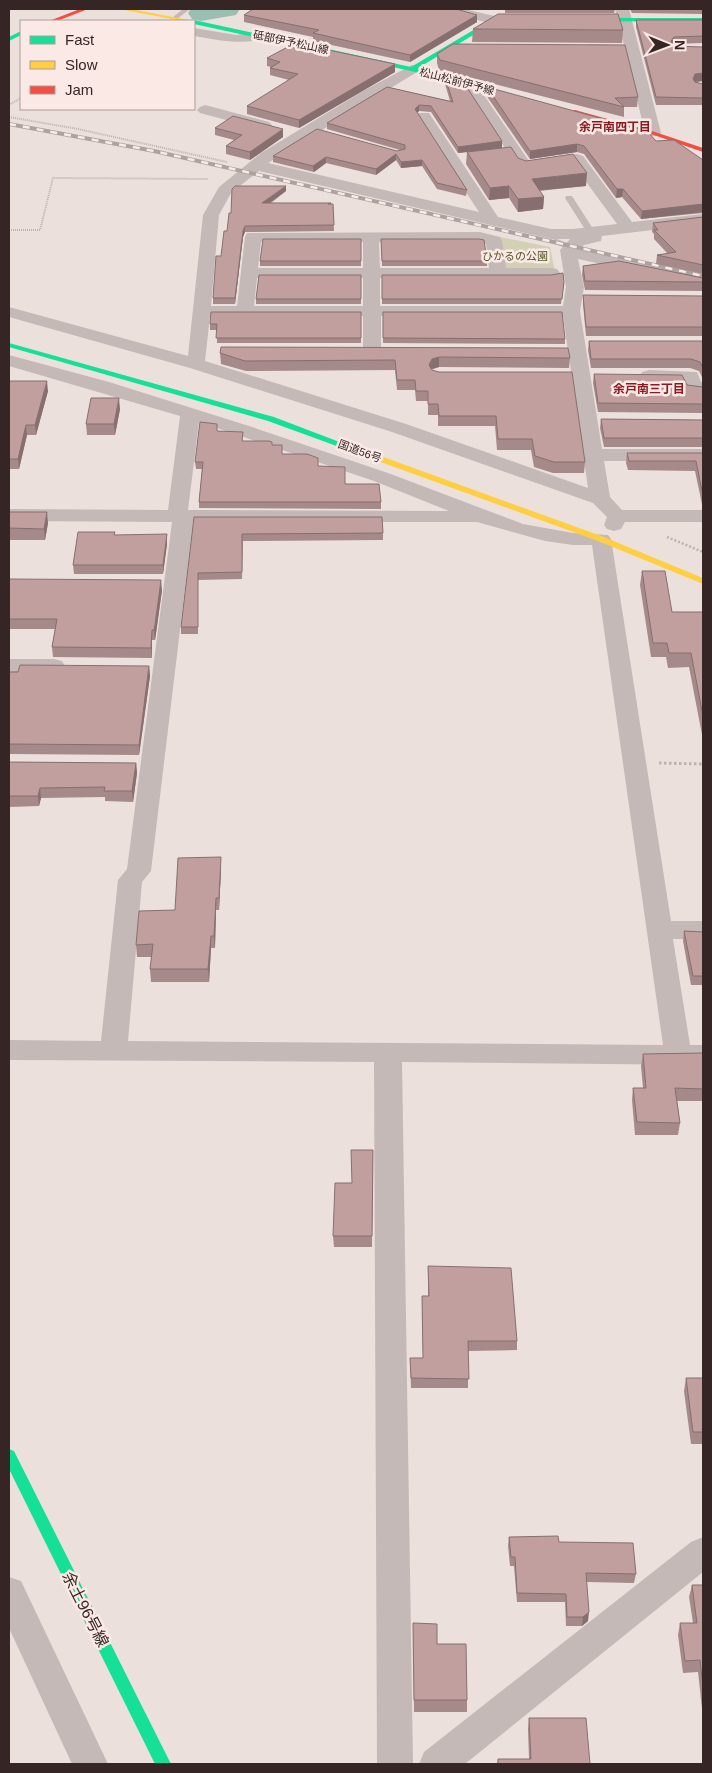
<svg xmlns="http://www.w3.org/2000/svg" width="712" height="1773" font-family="Helvetica,'Noto Sans JP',sans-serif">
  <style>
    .green { fill: #d4d0b6 }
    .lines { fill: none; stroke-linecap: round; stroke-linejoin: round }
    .river { fill: #99bfb3; fill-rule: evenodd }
    .street-tunnel { stroke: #c7bbb8; stroke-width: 16; stroke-dasharray: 16 8; stroke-linecap: butt }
    .path-far2 { stroke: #beb1af; stroke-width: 2; stroke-dasharray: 1 1; stroke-linecap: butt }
    .path-far1 { stroke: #beb1af; stroke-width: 2.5; stroke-dasharray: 2 2; stroke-linecap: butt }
    .path { stroke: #beb1af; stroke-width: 3; stroke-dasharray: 2.5 2.5; stroke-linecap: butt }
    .lane { fill: #c5b9b7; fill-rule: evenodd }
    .street { fill: #c5b9b7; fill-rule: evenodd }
    .fast { fill: #16e098; fill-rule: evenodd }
    .slow { fill: #ffcf43; fill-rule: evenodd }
    .jam { fill: #f24e42; fill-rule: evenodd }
    .rail-casing { stroke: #aca3a1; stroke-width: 4 }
    .rail { stroke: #fae9e4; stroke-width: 2.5; stroke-dasharray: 7; stroke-linecap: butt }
    .wall { fill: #a68989 }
    .shaded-wall { fill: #876f6f }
    .building { fill: #c19f9f; stroke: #876f6f }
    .labels { text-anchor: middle; stroke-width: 5; stroke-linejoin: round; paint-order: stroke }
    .far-street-label { font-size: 11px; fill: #352625; stroke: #fae9e4 }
    .far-park-label { font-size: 11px; fill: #525528; stroke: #fae9e4 }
    .far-neighbourhood-label { font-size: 12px; font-weight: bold; fill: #891a21; stroke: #fae9e4 }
    .near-street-label { font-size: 16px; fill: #352625; stroke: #fae9e4 }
  </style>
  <rect width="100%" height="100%" fill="#ece0dd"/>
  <!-- green -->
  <path class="green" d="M500,237L550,247L555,271H501Z"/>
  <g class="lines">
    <!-- river -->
    <path class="river" d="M191,9H240L236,15L201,21L192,19L188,13Z"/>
    <!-- street-tunnel -->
    <path class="street-tunnel" d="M560,246L562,241"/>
    <!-- path-far2 -->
    <g class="path-far2">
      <path d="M9,105L21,98"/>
      <path d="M9,117L78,129L227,162"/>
      <path d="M9,230H40L53,178L208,179"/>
    </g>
    <!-- path-far1 -->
    <path class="path-far1" d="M667,537L703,552"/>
    <!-- path -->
    <path class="path" d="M659,763L703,764"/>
    <!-- lane -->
    <g class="lane">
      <path d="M183,9H190L177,19H173V17Z"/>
      <path d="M566,196H572L595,232L594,234H588L565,198Z"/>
    </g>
    <!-- street -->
    <g class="street">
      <path d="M441,9H464L499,17L501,20L494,24L443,12Z"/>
      <path d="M615,9H629L661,133L658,136H648L645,133L626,53L592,52L587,51L585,48L587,45L592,44L624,45Z"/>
      <path d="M194,28L236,35L259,32L264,33L266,36L264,39C240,45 218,40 194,36Z"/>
      <path d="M412,65L417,66L419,69L417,72L268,163L479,212L416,116L419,113H429L498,217L551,229H573L617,224L573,164L525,171L519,169L463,85L465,82H475L529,161L577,154L583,156L632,222L703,214V224L602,236L601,241L584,245L579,249L703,276V286L578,259L584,287L580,311L602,449H703V461H604L610,497L622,510H703V522H625L621,529L614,531L607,529L604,525L607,517L593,503L392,432L190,368L9,317V307L188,356L203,215L219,187L261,153L363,91ZM259,171L551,239H570L560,250L566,287L563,306H380V278H551L557,277L560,273L557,269L551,268H506L502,241L500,237L480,232L247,233L245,237L237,306H211L219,215L231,193ZM261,242H363V268H258ZM379,242H479L486,244L489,268H380ZM257,278H363V306H254ZM210,316H363V350L366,354L372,355L378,354L381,350V316H563L588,488L406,424L205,361Z"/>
      <path d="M205,105L269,122L272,125L269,128L264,130L200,113L197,110L200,107Z"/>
      <path d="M9,355L109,382L249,426L388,473L523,524L573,533L608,535L611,539L671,921H703V939H673L690,1045H703V1065L402,1062L413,1764H377L374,1062L9,1060V1040L101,1041L118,880L127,869L172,522L9,521V509L168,510L180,416L9,366ZM199,422L374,481L449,511L188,510ZM193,522H477L545,541L573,545H592L663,1045L128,1041L142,882L151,871Z"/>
      <path d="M649,370L697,372L701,382H703V394L686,392L682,382L642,380L640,376L642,372Z"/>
      <path d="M9,659H54L62,661L65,666L62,671L54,673H9Z"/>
      <path d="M703,1537V1572L465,1764H419L424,1752L691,1542Z"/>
      <path d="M9,1577L21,1581L108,1764H72L9,1628Z"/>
    </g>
    <!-- fast -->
    <g class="fast">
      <path d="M582,18H703V22L580,21V19Z"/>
      <path d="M492,19L507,18L510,20L507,22H495L418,68L525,98V100L411,71L194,24V21H191L194,20L411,67Z"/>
      <path d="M21,31V35L9,41V37Z"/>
      <path d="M9,343L274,417L371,454L367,457L364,456L268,421L9,347Z"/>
      <path d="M9,1449L14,1451L171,1764H155L9,1469Z"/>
    </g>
    <!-- slow -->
    <g class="slow">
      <path d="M119,9H131L194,21H182Z"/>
      <path d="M367,451L604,537L703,578V584L598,541L364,456L363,454Z"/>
    </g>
    <!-- jam -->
    <g class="jam">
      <path d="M80,9H88L57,21H49Z"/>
      <path d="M575,110L655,132L703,148V152L651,134L573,113V111Z"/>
    </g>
    <!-- rail casing -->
    <g class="rail-casing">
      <path id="rail" d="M9,124L154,151L703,276"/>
    </g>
    <!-- rail -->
    <use href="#rail" class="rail"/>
  </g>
  <!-- wall -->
  <g class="wall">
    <path d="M505,9H615L614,13H505Z"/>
    <path d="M630,9H703V14L632,13Z"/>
    <path d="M244,15H477V22L410,62L313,41V37L244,22Z"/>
    <path d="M636,20H703V43L674,44L673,45L703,81L695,82L703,84V105H656L636,27Z"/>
    <path d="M473,29L623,30L622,43L472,42Z"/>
    <path d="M437,54L638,97L637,107H624V117L439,70L437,63Z"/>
    <path d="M267,58L395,64V72L299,128L247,114V106L289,80L270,75V68L271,67L267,66Z"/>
    <path d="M445,78L502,148L458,153L431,112L419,111L417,113L467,190L466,196L437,189L422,166L401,168L396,160L376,175L326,163L314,172L273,162V156L397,151L400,150L327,129V123L387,87L450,101L445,84Z"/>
    <path d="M487,87L656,141L703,160V213L641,219L622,197L616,198L584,154L577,152L530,159L486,95Z"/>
    <path d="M215,128L283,137L250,160L226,154V146L234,140L215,135Z"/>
    <path d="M467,152L586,186L539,191L544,197L543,209L518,212L509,198L489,200L466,164Z"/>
    <path d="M286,191L271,203L333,204L334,231L245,232L243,237L235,304H213V298L231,213Z"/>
    <path d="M703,217V274L656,264L657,255L668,254L654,239V234L652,232L653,223Z"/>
    <path d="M361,239V266H260V261Z"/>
    <path d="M381,239L487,261V266H382Z"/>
    <path d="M583,266L703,278V291L585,290L582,275Z"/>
    <path d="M361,275V304H256V299Z"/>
    <path d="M382,275H551L564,282L561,304H382Z"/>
    <path d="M583,295L703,296V336H586L583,304Z"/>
    <path d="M361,312V343H217V330H210V324Z"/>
    <path d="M383,312L565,339V344L383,343Z"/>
    <path d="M589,341H703V379L699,371L690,368H591L588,350Z"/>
    <path d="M220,353L570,358L569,368L439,367L431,370L585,462L584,473H553L534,467L531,450H497L495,426H438V415H428V401H416L415,390H397L395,370L246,371L221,364Z"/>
    <path d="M594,374L703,387V413L598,412L593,383Z"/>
    <path d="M9,381L48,391L36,435H27L19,469H9Z"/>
    <path d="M120,409L115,435H87L86,424Z"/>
    <path d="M601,419L703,420V447H604L600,428Z"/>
    <path d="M218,431L243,441L272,445L282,454L318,466L345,484L381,502V509L199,508V502L202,469H196L195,462Z"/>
    <path d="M627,453H703V509L695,471L628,470L626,463Z"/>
    <path d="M9,512L48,523L45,540H9Z"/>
    <path d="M194,517L383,533V540L243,541L242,579L198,580V634H181V627Z"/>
    <path d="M167,534V544L163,574H74L73,565Z"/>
    <path d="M642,571L672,612H703V740L689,667L668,668L666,657H651L640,585Z"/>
    <path d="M9,579L162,590L156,634L155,640H152V658L53,657L52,647L55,629H9Z"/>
    <path d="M149,666L150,676L139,755L9,754V672Z"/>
    <path d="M9,762L136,763L137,773L133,802L105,801V797L41,798L39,806L9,807Z"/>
    <path d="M221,869L219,910H216L215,948H211L209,982H151L150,969L152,957H137L136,945Z"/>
    <path d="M684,931L703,932V985H691L683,941Z"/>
    <path d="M703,1053V1101H677L680,1123L678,1135H635L632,1100L633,1088H643L641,1066L643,1054Z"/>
    <path d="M373,1150L372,1247H334L333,1236L352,1183Z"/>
    <path d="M428,1266L517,1341V1350L468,1351V1388H411L410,1358H423L422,1296H428Z"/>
    <path d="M686,1378H703V1444H691L684,1391Z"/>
    <path d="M509,1537L559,1542L636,1574L634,1583L586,1582L588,1621L582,1626H566L565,1602H517L514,1566H510L508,1546Z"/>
    <path d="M692,1585H703V1718L698,1672L683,1673L678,1635L680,1623H693L689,1597Z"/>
    <path d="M413,1623L467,1700V1712H414Z"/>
    <path d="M529,1718L590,1764H497L498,1759H529L528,1729Z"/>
  </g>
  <!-- shaded-wall -->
  <g class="shaded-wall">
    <path d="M477,15V22L410,62V55Z"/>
    <path d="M674,37V44L670,48L671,41Z"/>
    <path d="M395,64V72L299,128V120Z"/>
    <path d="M703,73V81L694,82L693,79L695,74Z"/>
    <path d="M419,105V111L415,115V109Z"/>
    <path d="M283,129V137L250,160V152Z"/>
    <path d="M502,141V148L458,153V147Z"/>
    <path d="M577,144V152L530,159V151Z"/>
    <path d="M396,154V160L376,175V169Z"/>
    <path d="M326,157V163L314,172L313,166Z"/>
    <path d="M422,160V166L401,168V162Z"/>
    <path d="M587,173L586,186L531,191L532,179Z"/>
    <path d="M286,186V191L262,208V203Z"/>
    <path d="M509,186V198L489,200L490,188Z"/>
    <path d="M617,189H623L622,197L616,198Z"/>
    <path d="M544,197L543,209L518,212V199Z"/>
    <path d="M703,204V212L641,219L642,211Z"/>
    <path d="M245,226V232L243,237L235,304V298L243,231Z"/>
    <path d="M439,357V367L431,369L428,376L429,365L432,359Z"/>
    <path d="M47,381L48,391L36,435L35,425Z"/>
    <path d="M119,398L120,409L115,435L114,424Z"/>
    <path d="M26,425L27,435L19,469L18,459Z"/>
    <path d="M47,512L48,523L45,540L44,529Z"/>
    <path d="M167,534V544L163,574V565Z"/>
    <path d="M161,580L162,590L155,640L154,630Z"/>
    <path d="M152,630V658L151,648Z"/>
    <path d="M149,666L150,676L139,755V745Z"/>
    <path d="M136,763L137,773L133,802L132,791Z"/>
    <path d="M40,788L41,798L39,806L38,796Z"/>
    <path d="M221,857V869L219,910V898Z"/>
    <path d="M216,898V910L215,948L214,936Z"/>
    <path d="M211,936V948L209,982L208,969Z"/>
    <path d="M589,1612L588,1621L582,1626L583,1617Z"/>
  </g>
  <!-- building -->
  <g class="building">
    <path d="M253,9H456L477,15L410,55L313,33L319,30L244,15Z"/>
    <path d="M498,14H618L623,30L473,29Z"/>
    <path d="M636,20H703V36L674,37L671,41L673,46L703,47V73L695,74L693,79L695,82L703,84V98L656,97Z"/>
    <path d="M295,43L395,64L299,120L247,106L298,74L270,68L280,62L267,58Z"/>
    <path d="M453,44L625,45L638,97L615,98L624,107L440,60L437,54Z"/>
    <path d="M445,78L464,83L502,141L458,147L431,106L419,105L415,109L467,190L437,183L422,160L401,162L396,154L376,169L326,157L313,166L273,156L317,129L397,151L405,149V145L327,123L387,87L453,102Z"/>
    <path d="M487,87L647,131L656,141L674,140L703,160V204L642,211L623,189H617L584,146L577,144L530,151Z"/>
    <path d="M233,116L283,129L250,152L226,146L242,135L215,128Z"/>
    <path d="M511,147L518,158L526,161L573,154L587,173L532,179L544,197L518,199L509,186L490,188L467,152Z"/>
    <path d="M235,186H286L262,203H331L328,204H333L334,225L245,226L243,231L235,298H213L216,256H221L224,231H227L229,213H231L232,189Z"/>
    <path d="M703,217V265L657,255L676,252L654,230H658L653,223Z"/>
    <path d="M263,239H361V261H260Z"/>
    <path d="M381,239H479L484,240L487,261H382Z"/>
    <path d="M619,261L703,278V282L585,281L583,266Z"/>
    <path d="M563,273L564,282L562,299H382V275H551Z"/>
    <path d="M259,275H361V299H256Z"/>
    <path d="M583,295L703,296V327H586Z"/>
    <path d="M211,312H361V338H216L217,324H210Z"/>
    <path d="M383,312H562L565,339L383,338Z"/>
    <path d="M589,341H703V368L700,362L691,359H591Z"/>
    <path d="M221,347L568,348L570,358L439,357L432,359L429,365L432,370L439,372H572L585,462H554L535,456L532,439H498L496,416H439L438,404H428V391H416L415,380H397L395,360L245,361L220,353Z"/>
    <path d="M594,374L682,375L687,385L703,387V404L598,403Z"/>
    <path d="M9,381H47L35,425H26L18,459H9Z"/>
    <path d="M91,398H119L114,424H86Z"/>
    <path d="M601,419L703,420V438H604Z"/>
    <path d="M200,422L217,424V431L243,432L242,441H269L272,442V445H282V454H307L318,458V466L345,467V484H379L381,502H199L203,462H195Z"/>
    <path d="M627,453H703V496L696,461H629Z"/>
    <path d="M9,512H47L44,529L9,528Z"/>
    <path d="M194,517H382L383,533L242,534V572L198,573V627H181Z"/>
    <path d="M78,532H115L114,535L167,534L163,565H73Z"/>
    <path d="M642,571H665L672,612H703V716L691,653H669L667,643H653Z"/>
    <path d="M9,579L161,580L155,625L154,630H152L151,648L52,647L57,619H9Z"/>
    <path d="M20,665L149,666L139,745L9,744V672H18Z"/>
    <path d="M9,762L136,763L132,791H104L105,787L40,788L38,796H9Z"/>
    <path d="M221,857L219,898H216L214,936H211L208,969H150L153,944L136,945L139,911L175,910L178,858Z"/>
    <path d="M684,931L703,932V976H693Z"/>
    <path d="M703,1053V1089L675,1088L680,1123L637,1122L633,1088H646L643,1054Z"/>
    <path d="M351,1150H373L372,1236H333L335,1183H352Z"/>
    <path d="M428,1266L511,1268L517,1341H468L469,1379L411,1378L410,1358H423L422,1296H429Z"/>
    <path d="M686,1378H703V1432H693Z"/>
    <path d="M558,1536L559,1542L633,1543L636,1574L586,1573L589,1612L583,1617H567L566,1594L517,1593L515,1557H511L509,1537Z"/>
    <path d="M692,1585H703V1687L700,1660L685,1661L680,1623H697Z"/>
    <path d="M413,1623L437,1624V1644H466L467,1700H414Z"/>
    <path d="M529,1718H586L590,1764H498V1759H531Z"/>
  </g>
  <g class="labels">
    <!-- far-street labels -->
    <g class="far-street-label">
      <text transform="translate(291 42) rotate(12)" y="4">砥部伊予松山線</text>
      <text transform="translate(457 81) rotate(15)" y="4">松山松前伊予線</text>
      <text transform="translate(360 451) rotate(20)" y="4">国道56号</text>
    </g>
    <!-- far-park labels -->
    <g class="far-park-label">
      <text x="515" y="260">ひかるの公園</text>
    </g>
    <!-- far-neighbourhood labels -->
    <g class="far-neighbourhood-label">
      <text x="615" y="131">余戸南四丁目</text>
      <text x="649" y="393">余戸南三丁目</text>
    </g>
    <!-- near-street labels -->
    <g class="near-street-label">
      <text transform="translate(86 1609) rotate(63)" y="6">余土96号線</text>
    </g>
  </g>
  <!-- border -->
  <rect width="712" height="1773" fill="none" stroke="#352625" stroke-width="20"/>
  <!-- legend -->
  <rect x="20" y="20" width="175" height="90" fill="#fae9e4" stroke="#ab9b98"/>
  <rect x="30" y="36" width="25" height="8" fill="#16e098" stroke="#ab9b98"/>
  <text x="65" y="45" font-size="15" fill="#352625">Fast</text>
  <rect x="30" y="61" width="25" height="8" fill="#ffcf43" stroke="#ab9b98"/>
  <text x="65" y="70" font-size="15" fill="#352625">Slow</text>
  <rect x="30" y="86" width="25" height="8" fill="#f24e42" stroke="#ab9b98"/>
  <text x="65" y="95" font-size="15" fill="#352625">Jam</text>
  <!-- north arrow -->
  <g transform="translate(667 45) rotate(91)" stroke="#fae9e4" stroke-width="4" paint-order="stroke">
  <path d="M0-4L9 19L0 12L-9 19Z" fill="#352625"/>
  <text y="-8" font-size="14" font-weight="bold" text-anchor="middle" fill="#352625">N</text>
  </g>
</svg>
